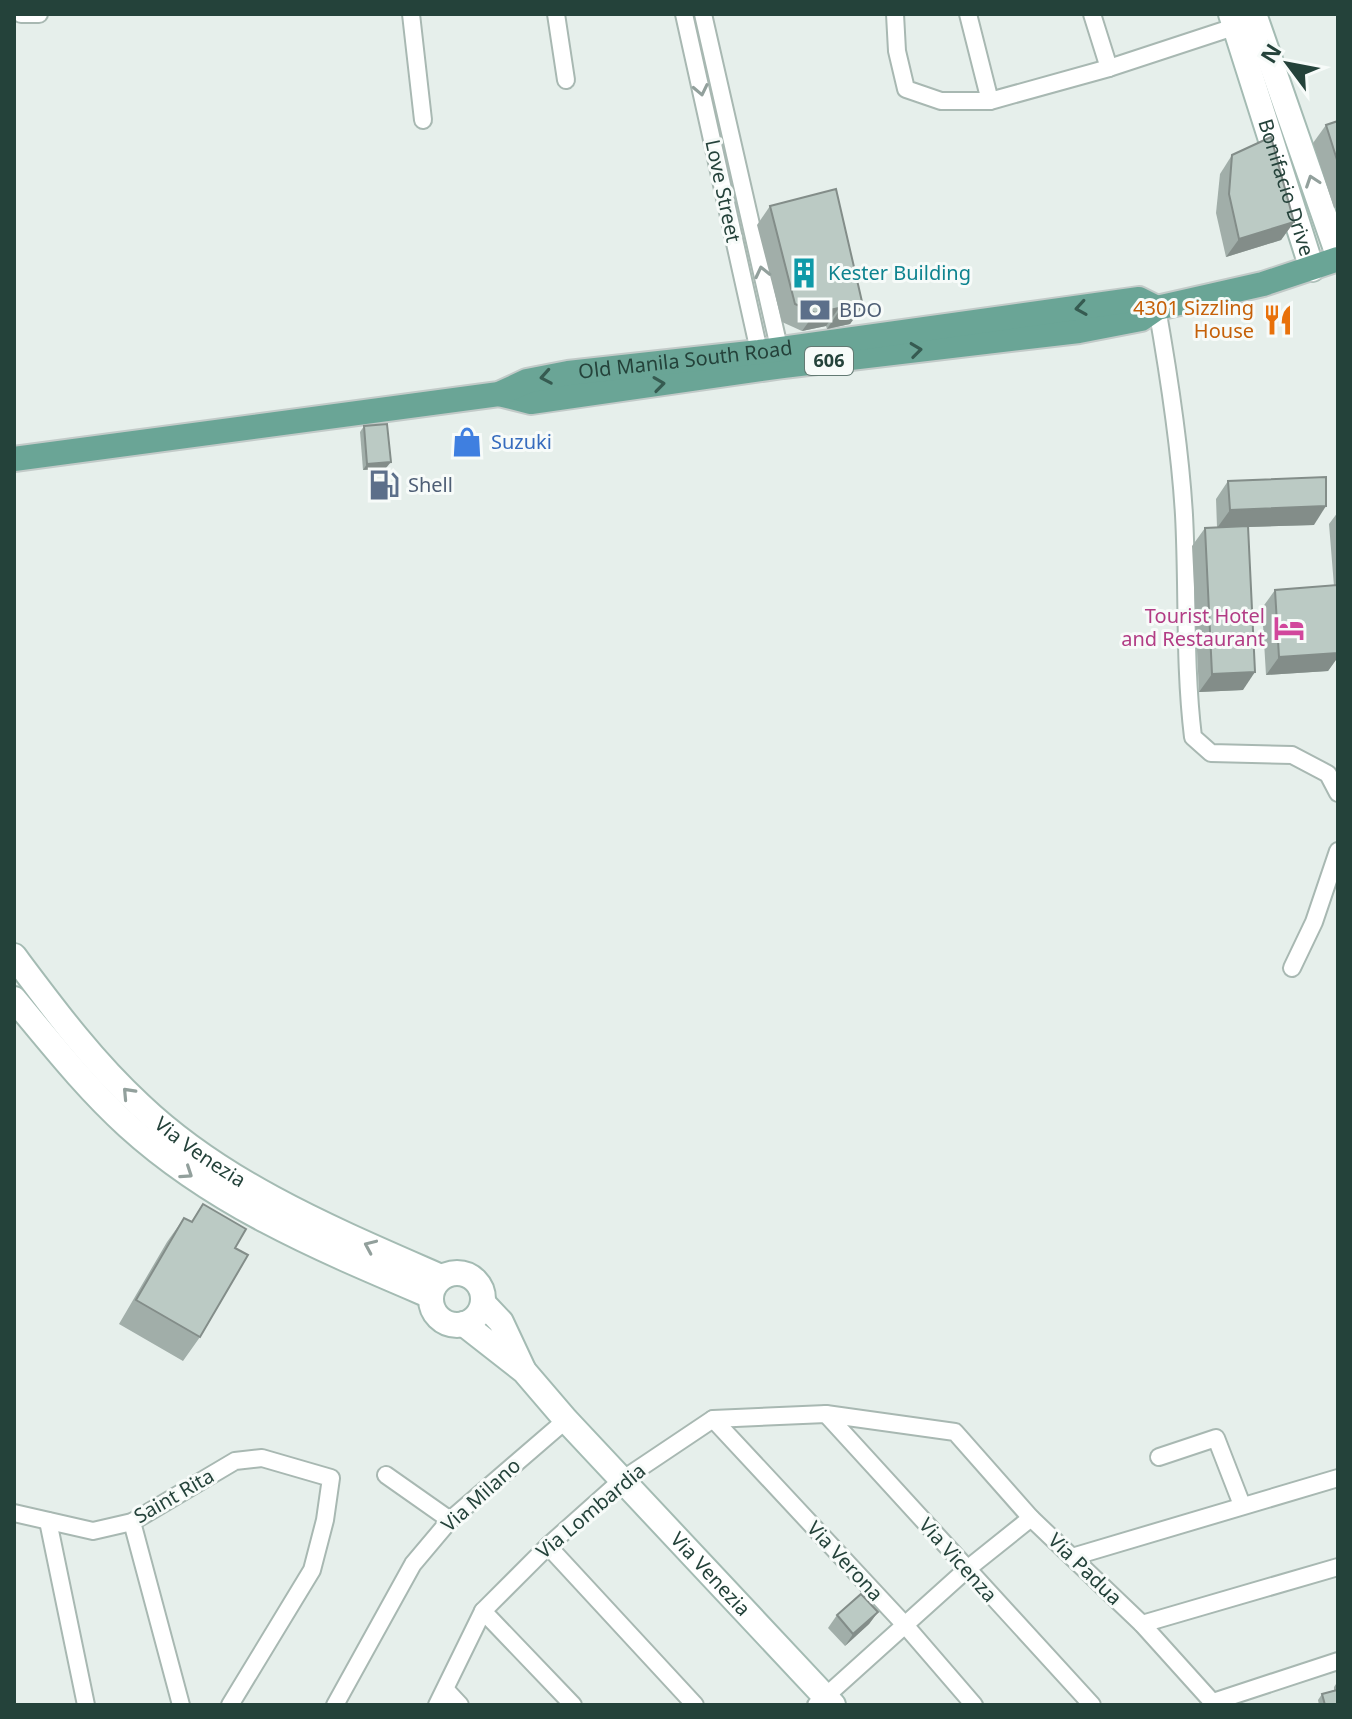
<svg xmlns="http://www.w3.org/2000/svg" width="1352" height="1719" font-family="'Noto Sans',sans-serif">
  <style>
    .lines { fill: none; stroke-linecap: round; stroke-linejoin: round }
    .street-casing { stroke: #a8b8b2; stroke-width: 20 }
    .secondary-casing { stroke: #a4bbb3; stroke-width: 28 }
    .primary-casing { stroke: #c2cac8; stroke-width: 28 }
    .street { stroke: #fff; stroke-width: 16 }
    .secondary { stroke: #fff; stroke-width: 24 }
    .primary { stroke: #6aa596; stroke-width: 24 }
    .wall { fill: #a1aea9 }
    .shaded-wall { fill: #838d89 }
    .building { fill: #bbcac4; stroke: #838d89; stroke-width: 2 }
    .oneway { stroke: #92a09c }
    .oneway2 { stroke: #365b51 }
    .labels { text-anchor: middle; stroke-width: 6; stroke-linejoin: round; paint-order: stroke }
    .shield { fill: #f7fbf9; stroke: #637a73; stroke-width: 2 }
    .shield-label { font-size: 18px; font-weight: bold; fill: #24423a }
    .street-label { font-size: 20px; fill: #24423a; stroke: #f7fbf9 }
    .culture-label { font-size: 20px; fill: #0d838f; stroke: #f7fbf9; text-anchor: start }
    .food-label { font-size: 20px; fill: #c56008; stroke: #f7fbf9; text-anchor: end }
    .service-label { font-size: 20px; fill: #4e5e75; stroke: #f7fbf9; text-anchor: start }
    .shop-label { font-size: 20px; fill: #366cbe; stroke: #f7fbf9; text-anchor: start }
    .hotel-label { font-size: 20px; fill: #b23c85; stroke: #f7fbf9; text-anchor: end }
  </style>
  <rect width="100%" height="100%" fill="#e6efeb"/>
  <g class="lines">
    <!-- street casing -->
    <g class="street-casing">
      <g id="street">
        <path d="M21,14H39"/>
        <path d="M411,14L423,120"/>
        <path d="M556,14L566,80"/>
        <path d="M684,14L761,360"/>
        <path d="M703,14L781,356"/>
        <path d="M895,14L897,51L906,89L941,101H990L1109,68L1243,24"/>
        <path d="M968,14L990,101"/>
        <path d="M1092,14L1109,68"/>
        <path d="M1157,308C1169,376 1180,446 1184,515C1188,589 1184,663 1193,737L1211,753L1292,755L1328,774L1338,793"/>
        <path d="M1292,968L1314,922L1338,851"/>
        <path d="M826,1414L1092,1705"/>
        <path d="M713,1419L905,1625L974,1705"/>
        <path d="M1159,1457L1216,1438L1242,1505"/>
        <path d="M386,1475L450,1520"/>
        <path d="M14,1513L93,1531L132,1522L235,1461L262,1458L331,1478L325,1520L312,1570L230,1705"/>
        <path d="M48,1521L86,1705"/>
        <path d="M132,1522L181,1705"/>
        <path d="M548,1546L695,1705"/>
        <path d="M1072,1557L1338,1478"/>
        <path d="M483,1611L573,1705"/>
        <path d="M1142,1624L1338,1567"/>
        <path d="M446,1690L460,1705"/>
        <path d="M1213,1702L1338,1661"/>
        <path d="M335,1705L413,1564L450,1520L566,1420"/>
        <path d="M437,1705L483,1611L548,1546L622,1480L713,1419L826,1414L955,1432L1031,1518L1142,1624L1215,1705"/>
        <path d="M816,1705L966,1570L1031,1518"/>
      </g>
    </g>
    <!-- secondary casing -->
    <g class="secondary-casing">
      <g id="secondary">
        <path id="s1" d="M1231,14L1312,269"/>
        <path d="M1254,14L1338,255"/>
        <path id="s2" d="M14,956C53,1008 92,1061 140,1105C224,1185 336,1231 441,1277"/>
        <path d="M14,999C50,1042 86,1088 128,1126C216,1206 323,1250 431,1296"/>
        <circle cx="457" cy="1299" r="26"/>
        <path d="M483,1303L501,1322L523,1369"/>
        <path id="s3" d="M464,1324L524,1371L566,1420L833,1705"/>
      </g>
    </g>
    <!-- primary casing -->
    <g class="primary-casing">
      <g id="primary">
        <path d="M499,394L531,402L783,366L1079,331L1141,319L1157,308L1263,284L1338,259"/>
        <path id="s4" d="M14,459L499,394L527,381L568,373L759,352L1139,299L1157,308"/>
      </g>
    </g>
    <!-- street -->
    <use href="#street" class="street"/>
    <!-- secondary -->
    <use href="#secondary" class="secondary"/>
    <!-- primary -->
    <use href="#primary" class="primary"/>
  </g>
  <!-- wall -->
  <g class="wall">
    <path d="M1338,121V206L1334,208L1313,143L1326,125Z"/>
    <path d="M1232,155L1294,222L1281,240L1226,257L1216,213L1220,174Z"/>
    <path d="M770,206L863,306L850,324L827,329L826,326L802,331L782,322L757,225Z"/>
    <path d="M364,426L386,468L363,470L360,432Z"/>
    <path d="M1228,481L1314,525L1248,527L1243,690L1199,692L1192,546L1205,528L1217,527L1216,499Z"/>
    <path d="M1338,512V657L1328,671L1266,675L1262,608L1275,590L1334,586L1329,524Z"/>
    <path d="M203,1204L200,1337L183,1361L119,1324L167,1242L184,1218L191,1222Z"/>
    <path d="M878,1612L869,1624L845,1646L828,1628L837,1615Z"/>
    <path d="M1338,1681V1705H1319L1318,1700L1322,1694L1334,1690V1687Z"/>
  </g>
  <!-- shaded-wall -->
  <g class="shaded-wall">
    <path d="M1294,222L1281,240L1226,257L1239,239Z"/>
    <path d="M863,306L850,324L827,329L839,311Z"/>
    <path d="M839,308L826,326L802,331L815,313Z"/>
    <path d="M391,462L386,468L363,470L367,464Z"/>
    <path d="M1326,506L1314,525L1217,528L1230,510Z"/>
    <path d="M1338,653V657L1328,671L1266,675L1279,657Z"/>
    <path d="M1255,672L1243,690L1199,692L1212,674Z"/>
    <path d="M878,1612L869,1624L845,1646L853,1634Z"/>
  </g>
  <!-- building -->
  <g class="building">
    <path d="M1338,121V163L1326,125Z"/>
    <path d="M1271,137L1294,222L1239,239L1229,194L1232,155Z"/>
    <path d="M836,189L863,306L839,311V308L815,313L795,304L770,206Z"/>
    <path d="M387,424L391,462L367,464L364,426Z"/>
    <path d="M1326,477V506L1230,510L1228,481Z"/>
    <path d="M1248,526L1255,672L1212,674L1205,528Z"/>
    <path d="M1337,585L1338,653L1279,657L1275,590Z"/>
    <path d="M203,1204L246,1229L235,1248L248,1255L200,1337L136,1300L184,1218L192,1222Z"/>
    <path d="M861,1594L878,1612L853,1634L837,1615Z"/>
    <path d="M1337,1690L1338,1705H1325L1322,1694Z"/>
  </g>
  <!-- one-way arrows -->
  <defs><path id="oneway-chevron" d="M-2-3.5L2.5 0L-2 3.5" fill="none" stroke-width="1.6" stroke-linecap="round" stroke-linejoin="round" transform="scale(2)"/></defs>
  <g class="oneway">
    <use href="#oneway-chevron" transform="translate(701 90) rotate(78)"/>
    <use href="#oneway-chevron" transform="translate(1312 181) rotate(-109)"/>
    <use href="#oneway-chevron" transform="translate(762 272) rotate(-103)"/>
    <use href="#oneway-chevron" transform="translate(128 1093) rotate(-133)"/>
    <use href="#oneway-chevron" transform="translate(187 1173) rotate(34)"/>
    <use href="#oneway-chevron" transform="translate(370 1246) rotate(-156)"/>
  </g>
  <g class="oneway2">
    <use href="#oneway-chevron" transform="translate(1081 308) rotate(171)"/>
    <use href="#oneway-chevron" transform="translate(916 350) rotate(-7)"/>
    <use href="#oneway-chevron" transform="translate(546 377) rotate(170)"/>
    <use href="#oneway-chevron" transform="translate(659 384) rotate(-8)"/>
  </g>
  <!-- icons -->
  <defs>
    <g id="building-bare" transform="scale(2.4)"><path d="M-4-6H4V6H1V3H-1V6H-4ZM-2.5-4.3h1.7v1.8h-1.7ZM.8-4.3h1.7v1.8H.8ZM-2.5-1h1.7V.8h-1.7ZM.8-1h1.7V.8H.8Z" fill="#0f9aa8" stroke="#f7fbf9" stroke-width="2.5" paint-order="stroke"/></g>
    <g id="bank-bare" transform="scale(2.4)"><path d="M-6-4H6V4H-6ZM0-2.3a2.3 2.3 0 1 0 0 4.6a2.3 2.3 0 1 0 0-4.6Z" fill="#5c6f8a" stroke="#f7fbf9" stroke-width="2.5" paint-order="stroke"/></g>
    <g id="restaurant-bare" transform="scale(2.4)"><path d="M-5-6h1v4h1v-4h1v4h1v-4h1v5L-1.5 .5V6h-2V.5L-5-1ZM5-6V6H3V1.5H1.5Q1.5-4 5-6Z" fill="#e8710a" stroke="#f7fbf9" stroke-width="2.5" paint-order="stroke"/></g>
    <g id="shop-bare" transform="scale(2.4)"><path d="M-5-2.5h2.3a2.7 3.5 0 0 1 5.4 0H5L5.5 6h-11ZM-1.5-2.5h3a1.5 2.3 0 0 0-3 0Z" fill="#3f7fe0" stroke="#f7fbf9" stroke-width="2.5" paint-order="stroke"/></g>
    <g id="fuel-bare" transform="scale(2.4)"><path d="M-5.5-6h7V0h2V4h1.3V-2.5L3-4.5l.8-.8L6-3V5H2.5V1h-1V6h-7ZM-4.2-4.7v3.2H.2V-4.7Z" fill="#5c6f8a" stroke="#f7fbf9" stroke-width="2.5" paint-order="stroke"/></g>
    <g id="hotel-bare" transform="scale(2.4)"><path d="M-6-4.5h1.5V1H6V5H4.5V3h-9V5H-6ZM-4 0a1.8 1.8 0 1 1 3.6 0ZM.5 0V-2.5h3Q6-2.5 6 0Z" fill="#d1479c" stroke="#f7fbf9" stroke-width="2.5" paint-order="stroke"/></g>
  </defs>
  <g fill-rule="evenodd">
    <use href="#building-bare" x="804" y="273"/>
    <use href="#bank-bare" x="815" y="310"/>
    <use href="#restaurant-bare" x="1278" y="320"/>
    <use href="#shop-bare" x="467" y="442"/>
    <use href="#fuel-bare" x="384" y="485"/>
    <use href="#hotel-bare" x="1289" y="628"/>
  </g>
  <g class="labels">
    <!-- shield labels -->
    <rect class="shield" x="805" y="347" width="48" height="28" rx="6"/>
    <g class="shield-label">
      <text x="829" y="367">606</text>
    </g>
    <!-- street labels -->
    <g class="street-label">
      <text dy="7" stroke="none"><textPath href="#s1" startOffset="182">Bonifacio Drive</textPath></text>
      <text transform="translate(723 191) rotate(78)" y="7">Love Street</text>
      <text dy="7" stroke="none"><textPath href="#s4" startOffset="680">Old Manila South Road</textPath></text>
      <text dy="7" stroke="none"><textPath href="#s2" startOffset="272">Via Venezia</textPath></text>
      <text transform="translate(481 1495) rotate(-42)" y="7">Via Milano</text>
      <text transform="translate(174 1496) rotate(-30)" y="7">Saint Rita</text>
      <text transform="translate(591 1511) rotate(-40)" y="7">Via Lombardia</text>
      <text transform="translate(958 1560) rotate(48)" y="7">Via Vicenza</text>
      <text transform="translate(845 1561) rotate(47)" y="7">Via Verona</text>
      <text transform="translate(1085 1569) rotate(44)" y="7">Via Padua</text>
      <text dy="7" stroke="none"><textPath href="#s3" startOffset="352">Via Venezia</textPath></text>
    </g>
    <!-- culture labels -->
    <g class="culture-label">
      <text x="828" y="280">Kester Building</text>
    </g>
    <!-- food labels -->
    <g class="food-label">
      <text x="1254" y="315">4301 Sizzling<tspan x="1254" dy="23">House</tspan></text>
    </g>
    <!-- service labels -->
    <g class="service-label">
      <text x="839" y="317">BDO</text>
      <text x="408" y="492">Shell</text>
    </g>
    <!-- shop labels -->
    <g class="shop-label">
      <text x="491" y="449">Suzuki</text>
    </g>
    <!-- hotel labels -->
    <g class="hotel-label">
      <text x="1265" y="623">Tourist Hotel<tspan x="1265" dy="23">and Restaurant</tspan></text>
    </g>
  </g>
  <!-- border -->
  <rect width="1352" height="1719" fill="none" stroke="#24423a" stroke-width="32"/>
  <!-- north arrow -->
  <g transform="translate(1288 64) rotate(302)" stroke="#f7fbf9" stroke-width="6" paint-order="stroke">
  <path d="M0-6L14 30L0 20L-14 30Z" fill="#24423a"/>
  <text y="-12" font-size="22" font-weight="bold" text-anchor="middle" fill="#24423a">N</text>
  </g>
</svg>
